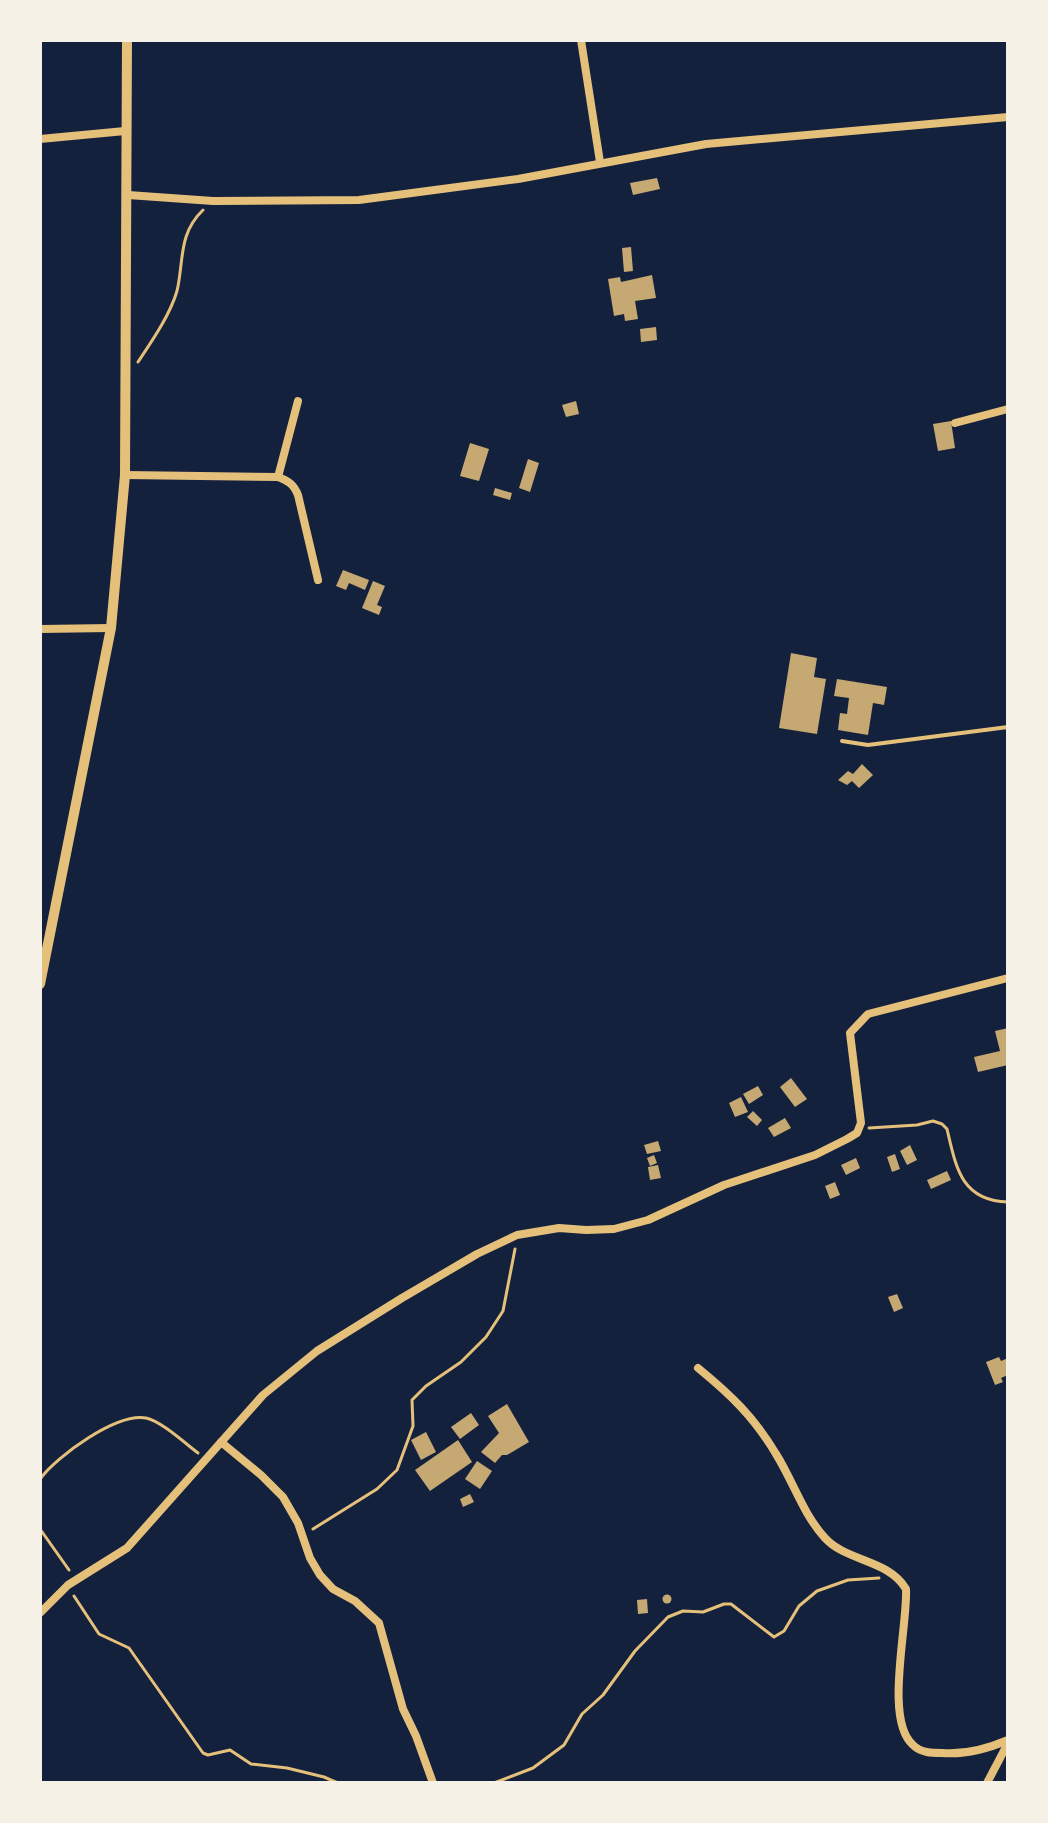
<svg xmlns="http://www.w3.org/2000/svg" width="1048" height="1823" font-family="'Open Sans',sans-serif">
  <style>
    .building { fill: #c6a872 }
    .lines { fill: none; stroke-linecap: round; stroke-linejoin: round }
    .path { stroke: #e5c07b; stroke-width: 3 }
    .service { stroke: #e5c07b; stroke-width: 4 }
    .minor { stroke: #e5c07b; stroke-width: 8 }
    .tertiary { stroke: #e5c07b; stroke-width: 10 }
  </style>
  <rect width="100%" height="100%" fill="#14213d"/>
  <!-- building -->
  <g class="building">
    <path d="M657,178L660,189L633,195L630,183Z"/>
    <path d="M631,247L633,271L624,272L622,248Z"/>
    <path d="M652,275L656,298L635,301L638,319L625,321L624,314L614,316L608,279L620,277L621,282Z"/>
    <path d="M656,327L657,340L641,342L640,329Z"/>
    <path d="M576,401L579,414L566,417L562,405Z"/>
    <path d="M951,421L955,448L938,451L933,424Z"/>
    <path d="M470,443L489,449L479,481L460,476Z"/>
    <path d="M528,459L539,463L530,492L519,488Z"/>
    <path d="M495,488L512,493L510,500L493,495Z"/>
    <path d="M343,570L369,580L365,590L349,583L346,590L336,586Z"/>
    <path d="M373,581L385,586L377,605L382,607L379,615L362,608Z"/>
    <path d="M791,653L817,658L814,677L826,679L817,734L779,728Z"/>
    <path d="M837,679L887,687L884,705L873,703L868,735L838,730L840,713L847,714L849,698L834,696Z"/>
    <path d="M862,764L873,775L859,788L852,781L847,785L838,780L848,771L853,774Z"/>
    <path d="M1008,1028V1065L978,1072L974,1057L1000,1051L995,1031Z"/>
    <path d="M791,1078L807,1099L795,1107L780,1087Z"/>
    <path d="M758,1086L763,1095L749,1104L743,1094Z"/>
    <path d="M741,1097L748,1112L735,1117L729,1103Z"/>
    <path d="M753,1111L762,1120L757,1126L747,1117Z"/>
    <path d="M785,1118L791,1128L774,1137L768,1128Z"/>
    <path d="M658,1141L661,1151L647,1154L644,1145Z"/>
    <path d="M910,1145L917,1160L907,1165L900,1151Z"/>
    <path d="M895,1154L900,1169L892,1172L887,1157Z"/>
    <path d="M654,1155L657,1163L650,1166L647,1158Z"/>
    <path d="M856,1158L860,1168L846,1175L841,1165Z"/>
    <path d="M658,1165L661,1178L650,1180L648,1167Z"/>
    <path d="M947,1171L951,1180L931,1189L927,1180Z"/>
    <path d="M835,1182L840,1195L830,1199L825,1186Z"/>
    <path d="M897,1294L903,1308L894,1312L888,1297Z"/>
    <path d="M999,1357L1001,1361L1008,1358V1375L1001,1378L1003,1382L995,1385L986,1362Z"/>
    <path d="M507,1404L529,1442L507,1455H502L495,1463L481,1452L499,1433L488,1416Z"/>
    <path d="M471,1413L479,1425L460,1439L451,1427Z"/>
    <path d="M426,1432L436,1452L421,1460L411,1440Z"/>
    <path d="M458,1440L472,1462L430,1491L415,1470Z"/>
    <path d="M477,1461L492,1471L480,1489L465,1479Z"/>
    <path d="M470,1494L474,1502L463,1507L460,1499Z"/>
    <circle cx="667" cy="1599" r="4.5"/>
    <path d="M647,1599L648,1613L638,1614L637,1600Z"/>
  </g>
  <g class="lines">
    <!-- path -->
    <g class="path">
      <path d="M138,362C152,341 170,315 177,291C184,261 178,234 203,210"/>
      <path d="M869,1128L917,1125L933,1121L942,1124L947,1129C956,1167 961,1201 1008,1202"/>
      <path d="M40,1479C57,1456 116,1413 146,1418C161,1421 186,1444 198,1453"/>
      <path d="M40,1529L69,1570"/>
      <path d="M313,1529L377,1489L397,1470L413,1426L412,1400L426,1386L461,1362L486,1337L503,1311L515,1249"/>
      <path d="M74,1596L99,1634L129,1648L203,1753L208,1755L230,1750L251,1764L287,1768L324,1777L338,1783"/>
      <path d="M494,1783L533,1768L564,1745L582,1714L603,1695L635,1651L668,1617L683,1611L703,1612L724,1604H731L774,1637L784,1631L799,1606L817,1591L848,1580L879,1578"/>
    </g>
    <!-- service -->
    <path class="service" d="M842,741L868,745L1008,727"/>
    <!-- minor -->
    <g class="minor">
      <path d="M581,40L600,162"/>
      <path d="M40,139L125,131"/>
      <path d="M128,195L213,201L359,200L518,179L706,144L1008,117"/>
      <path d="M955,423L1008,409"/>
      <path d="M125,475L278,477C289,481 294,485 298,495L318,580"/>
      <path d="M278,477L298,401"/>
      <path d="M40,629L111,628"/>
      <path d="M698,1368C731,1395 754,1417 776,1454C793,1481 803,1514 825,1538C847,1562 888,1559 906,1589C908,1625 884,1720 913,1745C921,1753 932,1753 942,1753C965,1755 987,1749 1008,1740"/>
      <path d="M221,1442L261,1475L283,1497L298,1523L310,1558L320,1575L333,1589L355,1601L379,1623L403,1709L416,1736L433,1783"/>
      <path d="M40,1613L68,1585L127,1548L263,1395L317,1351L402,1298L477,1254L517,1235L559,1228L586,1230L614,1229L648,1220L724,1185L815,1155L847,1139L857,1133L861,1123L850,1033L868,1014L1008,978"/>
      <path d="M987,1783L1008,1743"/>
    </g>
    <!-- tertiary -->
    <path class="tertiary" d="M40,984L111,628L125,475L127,40"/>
  </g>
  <!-- border -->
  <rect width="1048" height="1823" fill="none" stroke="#f6f1e7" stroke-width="84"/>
</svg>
